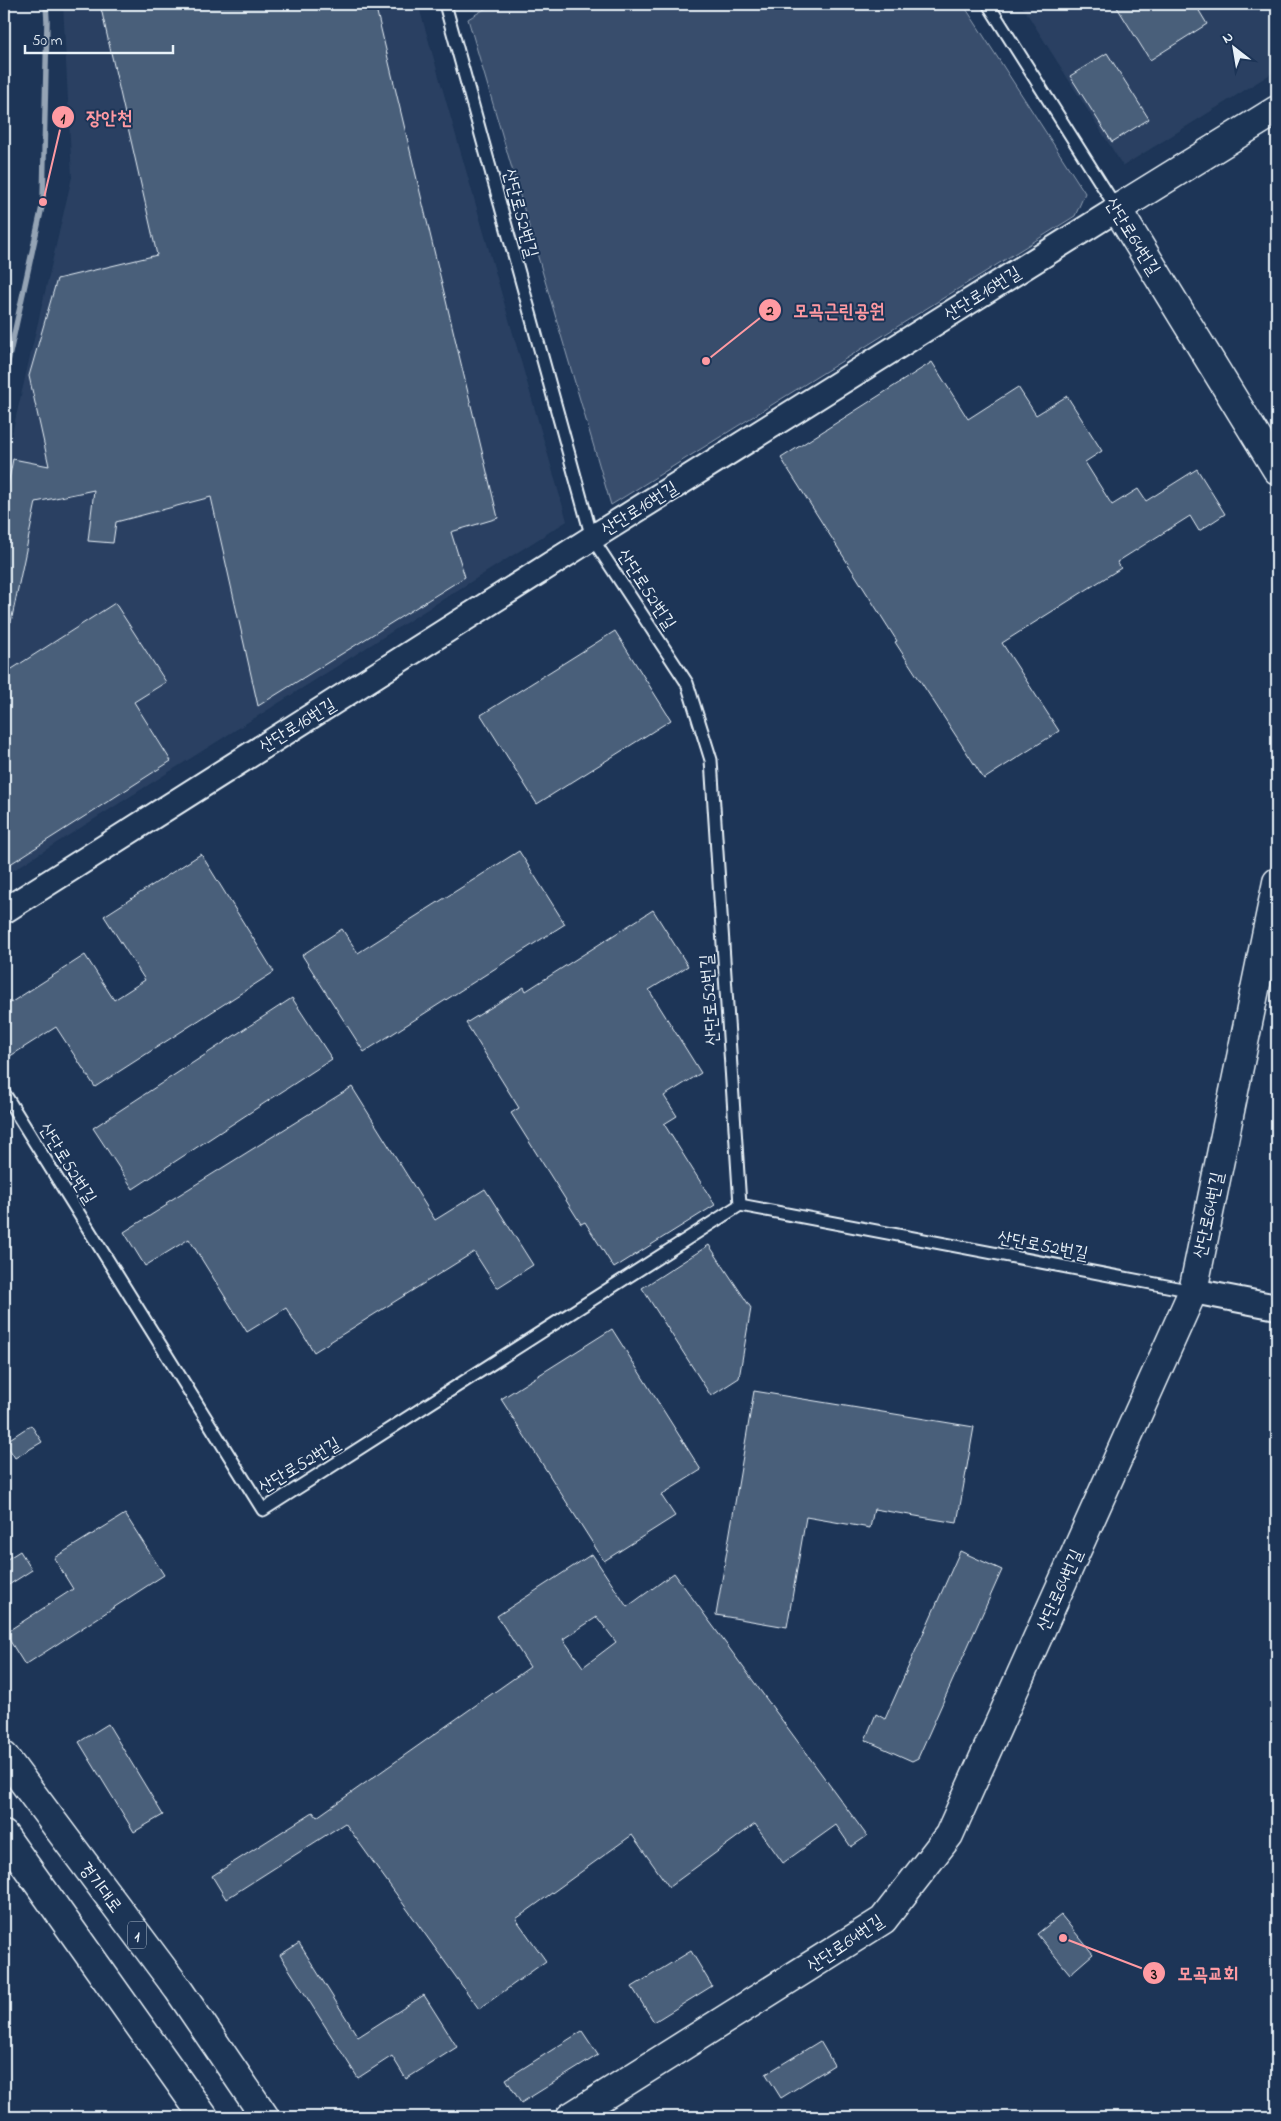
<svg xmlns="http://www.w3.org/2000/svg" width="1281" height="2121" font-family="'Indie Flower','Poor Story',sans-serif">
  <style>
    .built { fill: #2a4162 }
    .green { fill: #374d6c; stroke: #909fb2 }
    .lines { fill: none; stroke-linecap: round; stroke-linejoin: round }
    .stream { stroke: #95a4b5; stroke-width: 5.5 }
    .building { fill: #495e7a; stroke: #e8f1f8; fill-rule: evenodd }
    .lane-casing { stroke: #e8f1f8; stroke-width: 15 }
    .street-casing { stroke: #e8f1f8; stroke-width: 28 }
    .secondary-casing { stroke: #e8f1f8; stroke-width: 31 }
    .primary-casing { stroke: #e8f1f8; stroke-width: 31 }
    .lane { stroke: #1d3557; stroke-width: 11 }
    .street { stroke: #1d3557; stroke-width: 24 }
    .secondary { stroke: #1d3557; stroke-width: 28 }
    .primary { stroke: #1d3557; stroke-width: 28 }
    .labels { text-anchor: middle; stroke-width: 4; stroke-linejoin: round; paint-order: stroke }
    .shield { fill: #1d3557; stroke: #abb9c8; stroke-width: 1 }
    .shield-label { font-size: 16px; font-weight: bold; fill: #e8f1f8 }
    .street-label { font-size: 18px; fill: #e8f1f8; stroke: #1d3557 }
    .leader { fill: none; stroke: #ff9aa2; stroke-width: 2 }
    .callout-dot { fill: #ff9aa2; stroke: #1d3557; stroke-width: 2 }
    .mark-label { font-size: 15px; text-anchor: middle; font-weight: bold; fill: #111 }
    .callout-label { font-size: 19px; text-anchor: middle; font-weight: bold; fill: #ff9aa2; stroke: #1d3557; stroke-width: 4; stroke-linejoin: round; paint-order: stroke }
  </style>
  <rect width="100%" height="100%" fill="#1d3557"/>
  <filter id="ink" filterUnits="userSpaceOnUse"><feTurbulence type="fractalNoise" baseFrequency=".02" numOctaves="2"/><feDisplacementMap in="SourceGraphic" scale="10" xChannelSelector="R" yChannelSelector="G"/><feConvolveMatrix kernelMatrix="1 2 1 2 8 2 1 2 1" color-interpolation-filters="sRGB"/></filter>
  <g filter="url(#ink)">
    <!-- built -->
    <g class="built">
      <path d="M63,4H418L567,521L4,876V468L72,177Z"/>
      <path d="M1021,4H1277V70L1123,166Z"/>
    </g>
    <!-- green -->
    <path class="green" d="M493,4H963L1085,193L1075,216L611,505L468,19Z"/>
    <g class="lines">
      <!-- stream -->
      <path class="stream" d="M4,380L43,202L47,21L46,4"/>
    </g>
    <!-- building -->
    <g class="building">
      <path d="M100,4H375L498,518L451,532L465,577L258,706L211,497L116,522L113,543L88,541L94,490L36,502L11,622L4,621V505L13,459L49,466L29,376L57,279L157,255Z"/>
      <path d="M1115,4H1195L1207,24L1150,60Z"/>
      <path d="M1107,53L1149,119L1112,142L1070,76Z"/>
      <path d="M932,362L968,419L1018,387L1036,415L1067,396L1102,451L1085,462L1112,505L1138,489L1146,501L1197,469L1225,514L1199,531L1190,516L1117,562L1121,568L1002,643L1059,731L984,779L895,642L897,641L781,458Z"/>
      <path d="M115,603L166,682L134,702L171,761L4,868V674Z"/>
      <path d="M615,631L671,720L537,804L481,715Z"/>
      <path d="M519,851L565,924L364,1052L302,955L342,929L358,953Z"/>
      <path d="M201,854L274,972L95,1087L56,1027L4,1060V1007L85,955L114,1000L145,980L104,916Z"/>
      <path d="M653,910L688,966L649,990L701,1073L664,1096L677,1116L664,1124L715,1205L614,1268L585,1222L581,1224L511,1113L519,1108L466,1023L524,987L526,991Z"/>
      <path d="M292,998L332,1059L133,1189L93,1128Z"/>
      <path d="M352,1087L435,1220L485,1189L533,1265L497,1288L474,1252L314,1352L286,1308L247,1332L189,1239L145,1266L124,1232L167,1205L166,1203Z"/>
      <path d="M709,1245L751,1308L739,1378L711,1396L642,1288Z"/>
      <path d="M612,1329L701,1470L661,1495L675,1516L604,1561L501,1399Z"/>
      <path d="M754,1391L974,1427L957,1523L874,1509L870,1528L806,1517L787,1627L716,1615Z"/>
      <path d="M31,1425L42,1442L15,1458L5,1442Z"/>
      <path d="M125,1514L164,1575L25,1665L5,1633L73,1589L54,1558Z"/>
      <path d="M20,1551L32,1570L4,1588V1561Z"/>
      <path d="M960,1551L1002,1570L918,1758L912,1761L865,1740L876,1714L885,1719Z"/>
      <path d="M592,1554L627,1607L674,1573L867,1836L851,1847L836,1825L783,1863L755,1824L669,1887L632,1835L516,1919L546,1961L479,2009L345,1823L226,1899L212,1876L313,1812L317,1817L530,1667L497,1616ZM597,1617L616,1642L583,1667L563,1639Z"/>
      <path d="M108,1724L163,1815L134,1832L79,1742Z"/>
      <path d="M1061,1915L1093,1954L1070,1974L1037,1934Z"/>
      <path d="M299,1943L358,2037L424,1995L457,2047L406,2079L392,2056L358,2078L280,1955Z"/>
      <path d="M691,1951L712,1986L654,2022L632,1987Z"/>
      <path d="M582,2031L598,2055L521,2103L506,2079Z"/>
      <path d="M820,2041L834,2065L781,2098L766,2074Z"/>
    </g>
    <g class="lines">
      <!-- lane casing -->
      <g class="lane-casing">
        <g id="lane">
          <path d="M988,4L1117,209"/>
          <path d="M4,1093L263,1510L740,1205L711,760L687,683L592,538L445,4"/>
          <path d="M740,1205L1193,1291"/>
        </g>
      </g>
      <!-- street casing -->
      <g class="street-casing">
        <g id="street">
          <path d="M4,911L592,538L1117,209"/>
          <path d="M1193,1291L1277,1307"/>
        </g>
      </g>
      <!-- secondary casing -->
      <g class="secondary-casing">
        <g id="secondary">
          <path d="M1277,110L1117,209L1277,470"/>
          <path d="M570,2117L883,1920L949,1835L1193,1291L1277,882"/>
        </g>
      </g>
      <!-- primary casing -->
      <g class="primary-casing">
        <g id="primary">
          <path d="M4,1756L178,1989L265,2117"/>
          <path d="M4,1835L204,2117"/>
        </g>
      </g>
      <!-- lane -->
      <use href="#lane" class="lane"/>
      <!-- street -->
      <use href="#street" class="street"/>
      <!-- secondary -->
      <use href="#secondary" class="secondary"/>
      <!-- primary -->
      <use href="#primary" class="primary"/>
    </g>
  </g>
  <g class="labels">
    <!-- shield labels -->
    <rect class="shield" x="128" y="1921.5" width="18" height="27" rx="4"/>
    <g class="shield-label">
      <text x="137" y="1941">1</text>
    </g>
    <!-- street labels -->
    <g class="street-label">
      <text transform="translate(521 213) rotate(75)" y="6">산단로52번길</text>
      <text transform="translate(1133 236) rotate(58)" y="6">산단로64번길</text>
      <text transform="translate(982 293) rotate(-32)" y="6">산단로16번길</text>
      <text transform="translate(639 508) rotate(-32)" y="6">산단로16번길</text>
      <text transform="translate(647 589) rotate(57)" y="6">산단로52번길</text>
      <text transform="translate(297 725) rotate(-32)" y="6">산단로16번길</text>
      <text transform="translate(709 1000) rotate(-94)" y="6">산단로52번길</text>
      <text transform="translate(68 1163) rotate(58)" y="6">산단로52번길</text>
      <text transform="translate(1208 1215) rotate(-78)" y="6">산단로64번길</text>
      <text transform="translate(1043 1245) rotate(11)" y="6">산단로52번길</text>
      <text transform="translate(299 1465) rotate(-31)" y="6">산단로52번길</text>
      <text transform="translate(1059 1590) rotate(-66)" y="6">산단로64번길</text>
      <text transform="translate(101 1887) rotate(53)" y="6">경기대로</text>
      <text transform="translate(845 1943) rotate(-34)" y="6">산단로64번길</text>
    </g>
  </g>
  <!-- callouts -->
  <path class="leader" d="M43 202L63 117M706 361L770 310M1063 1938L1154 1973"/>
  <g class="callout-dot">
    <circle cx="43" cy="202" r="5"/>
    <circle cx="706" cy="361" r="5"/>
    <circle cx="1063" cy="1938" r="5"/>
    <circle cx="63" cy="117" r="12"/>
    <circle cx="770" cy="310" r="12"/>
    <circle cx="1154" cy="1973" r="12"/>
  </g>
  <g class="mark-label">
    <text x="63" y="123">1</text>
    <text x="770" y="315">2</text>
    <text x="1154" y="1979">3</text>
  </g>
  <g class="callout-label">
    <text x="109" y="124">장안천</text>
    <text x="839" y="317">모곡근린공원</text>
    <text x="1208" y="1980">모곡교회</text>
  </g>
  <!-- margin -->
  <rect width="1281" height="2121" fill="none" stroke="#1d3557" stroke-width="20"/>
  <rect x="10" y="10" width="1261" height="2101" fill="none" stroke="#e8f1f8" stroke-width="2" filter="url(#ink)"/>
  <!-- north arrow -->
  <g transform="translate(1234 48) rotate(329)" stroke="#1d3557" stroke-width="4" paint-order="stroke">
  <path d="M0-4L9 19L0 12L-9 19Z" fill="#e8f1f8"/>
  <text y="-8" font-size="14" font-weight="bold" text-anchor="middle" fill="#e8f1f8">N</text>
  </g>
  <!-- scale -->
  <path d="M25 45v8h148v-8" fill="none" stroke="#e8f1f8" stroke-width="2.5"/>
  <text x="32" y="45" font-size="15" fill="#e8f1f8" stroke="#1d3557" stroke-width="4" paint-order="stroke">50 m</text>
</svg>
